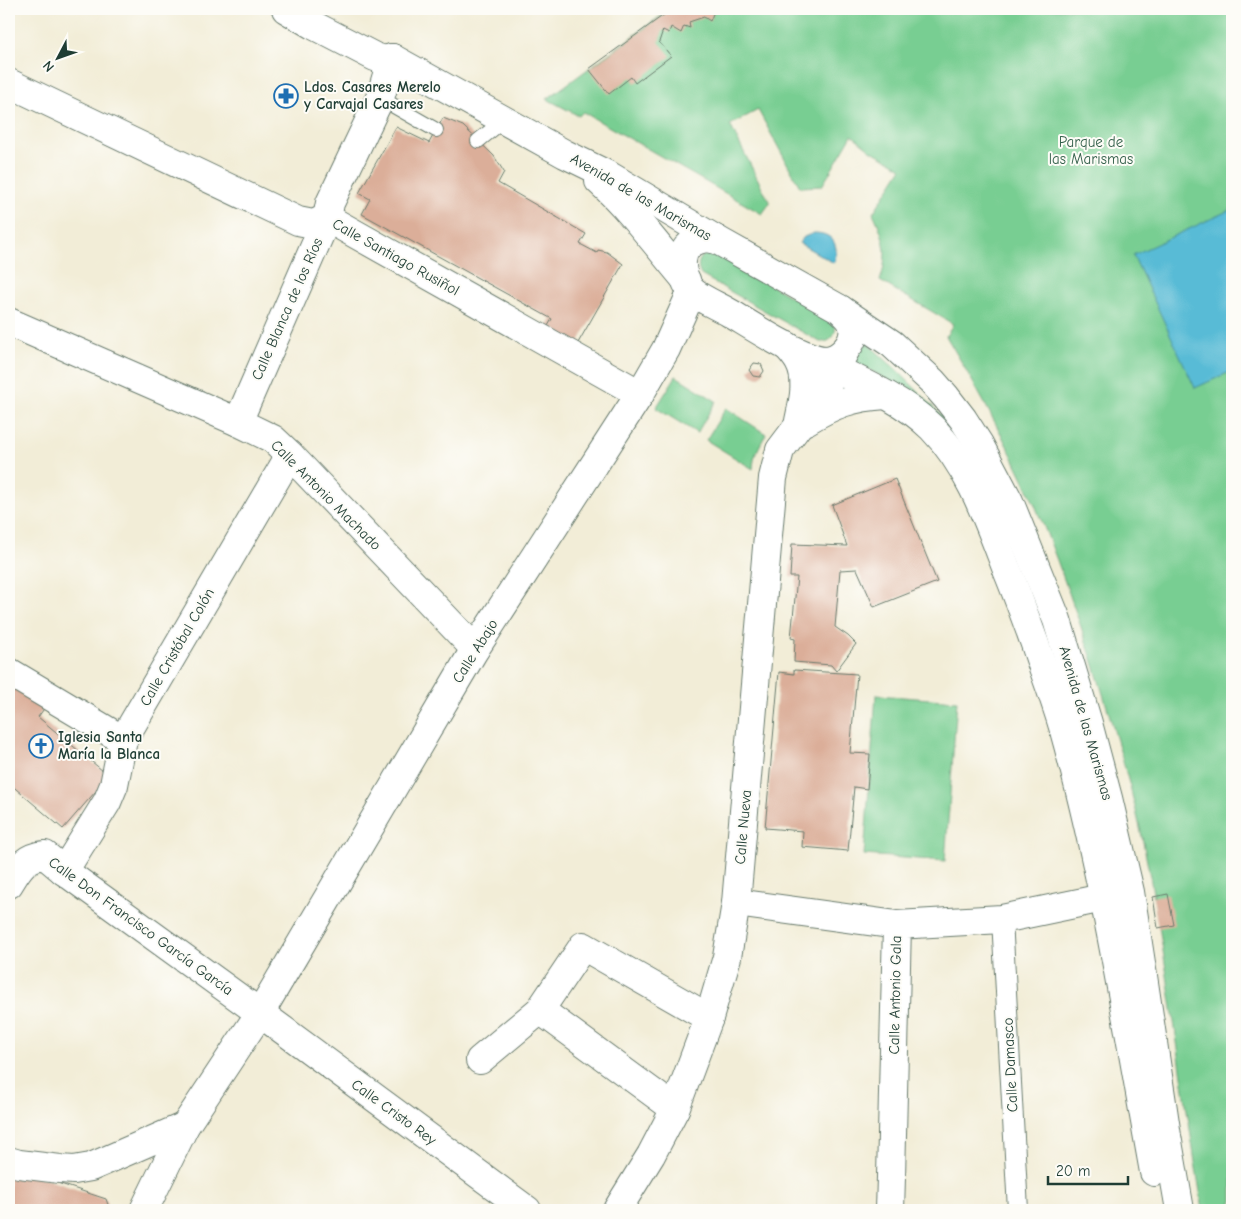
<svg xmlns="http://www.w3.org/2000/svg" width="1241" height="1219" font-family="'Comic Neue',sans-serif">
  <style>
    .green { fill: #78ce92; stroke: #4c8663 }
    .water { fill: #58bbd6; stroke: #3c7c85 }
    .building { fill: #dbae99 }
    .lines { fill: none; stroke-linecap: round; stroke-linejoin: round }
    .service-casing { stroke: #697b6d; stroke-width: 16 }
    .pedestrian-casing { stroke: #697b6d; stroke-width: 22 }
    .minor-casing { stroke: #697b6d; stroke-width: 30 }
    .tertiary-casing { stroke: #697b6d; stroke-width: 30 }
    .service { stroke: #fff; stroke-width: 14 }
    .pedestrian { stroke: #fff; stroke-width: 20 }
    .minor { stroke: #fff; stroke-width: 28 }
    .tertiary { stroke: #fff; stroke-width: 28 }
    .labels { text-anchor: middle; stroke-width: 4; stroke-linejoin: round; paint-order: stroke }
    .poi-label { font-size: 15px; font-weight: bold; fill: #1f3d34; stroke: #fdfcf7; text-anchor: start }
    .park-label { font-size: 15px; fill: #35614c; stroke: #fdfcf7 }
    .street-label { font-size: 15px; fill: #1f3d34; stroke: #fdfcf7 }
  </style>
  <rect width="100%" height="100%" fill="#fdfcf7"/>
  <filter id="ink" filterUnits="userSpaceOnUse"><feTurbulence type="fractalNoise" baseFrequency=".02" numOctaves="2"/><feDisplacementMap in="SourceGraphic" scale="10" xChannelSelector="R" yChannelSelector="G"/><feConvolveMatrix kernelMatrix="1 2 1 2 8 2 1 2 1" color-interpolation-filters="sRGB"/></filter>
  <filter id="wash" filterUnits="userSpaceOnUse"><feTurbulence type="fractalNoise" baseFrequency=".0096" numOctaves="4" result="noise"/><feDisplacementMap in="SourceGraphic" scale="20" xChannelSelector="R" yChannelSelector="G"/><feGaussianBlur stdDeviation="1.12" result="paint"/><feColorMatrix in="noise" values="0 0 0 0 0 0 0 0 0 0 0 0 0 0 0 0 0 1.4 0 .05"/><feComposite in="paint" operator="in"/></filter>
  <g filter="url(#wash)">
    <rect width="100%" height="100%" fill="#f2edd7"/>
    <!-- green -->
    <g class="green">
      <path d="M670,9H1232V1210H1203C1181,1085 1168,957 1141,832C1128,774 1110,716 1092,659C1077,615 1062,572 1045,529C1018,462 983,398 946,336L953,324L880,281C889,254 885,238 873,213L902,168L872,151L852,135L822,186L800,187L758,110L730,125L770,203L762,214L583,112L579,116L547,99Z"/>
      <path d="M707,253L716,254L833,321L835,323C837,334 832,343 820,342L701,275C696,266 698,258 707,253Z"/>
      <path d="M866,342L899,372L949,423L966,446L984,474L929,408L894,383L862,366L851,362L857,356Z"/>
      <path d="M676,376L716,401L697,433L656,408Z"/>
      <path d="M726,408L766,434C760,446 753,455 753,469L706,440Z"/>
      <path d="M876,695L957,701L945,861L864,855Z"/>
    </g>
    <!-- water -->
    <g class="water">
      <path d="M1232,209V371L1195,388L1133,255Z"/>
      <path d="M814,233C833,233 840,245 834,263L799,243L804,237Z"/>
    </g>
    <g id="blocks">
      <!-- building -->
      <g class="building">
        <path d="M672,9H715L710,21L704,17L689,22L690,28L684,26L681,33L671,27L669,33L663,30L659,42L671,56L635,83L631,77L609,94L589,69Z"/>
        <path d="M443,118L463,126L494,156L504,172L498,183L586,234L580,244L597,253L598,250L607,252L623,264L578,343L548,326L552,319L362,214L370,199L359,193L396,127L429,143Z"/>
        <path d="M754,363L761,364L764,371L760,377L753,376L749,370Z"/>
        <path d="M895,479L937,582L874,607L857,569L840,570L835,627L848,636L856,644L836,671L831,665L794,662L795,639L791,638L797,577H790L792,544L847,546L832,505Z"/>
        <path d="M794,670L857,674L850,753L870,754L867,789L854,787L848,851L802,847L803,831L765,828L779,672L794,674Z"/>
        <path d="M18,684L46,706L38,717L109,776L63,829L9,783V688L11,689Z"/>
        <path d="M1168,894L1174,925L1158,928L1153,897Z"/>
        <path d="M9,1167L106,1199L110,1210H9Z"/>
      </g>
    </g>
  </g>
  <g filter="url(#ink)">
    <use href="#blocks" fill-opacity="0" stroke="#697b6d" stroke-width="1"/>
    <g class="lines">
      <!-- service casing -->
      <g class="service-casing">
        <g id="service">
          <path d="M380,98L436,130"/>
          <path d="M478,141L504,120"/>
        </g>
      </g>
      <!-- pedestrian casing -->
      <g class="pedestrian-casing">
        <path id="pedestrian" d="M1002,919L1018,1210"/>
      </g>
      <!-- minor casing -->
      <g class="minor-casing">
        <g id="minor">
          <path d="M9,83L298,221L313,224L327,218L640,394"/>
          <path d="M9,322L238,422L273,439L290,455L475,649"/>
          <path d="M787,346C791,351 796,356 799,362C809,380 803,402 799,421"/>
          <path d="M806,421C834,404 853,397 886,395"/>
          <path d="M238,422L327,218L330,203L380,98L392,58"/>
          <path d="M9,672L123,740"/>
          <path d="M64,871L107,802L114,785L123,740L290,455"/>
          <path d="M9,884C19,868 24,857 45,855L64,871L260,1013L527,1210"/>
          <path d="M736,903L897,925"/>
          <path d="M540,1010L675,1109"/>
          <path d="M480,1060L540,1010L583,946L709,1018"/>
          <path d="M9,1161L19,1164L60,1169L74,1170L91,1167L185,1126"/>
          <path d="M144,1210L185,1126L260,1013L475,649L640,394L666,349L692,291"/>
          <path d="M617,1210L651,1155L675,1109L709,1018L727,957L736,903L773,478L780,450L823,393L845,351"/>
          <path d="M890,1210L891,1177L897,925L1002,919L1127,893"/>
        </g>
      </g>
      <!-- tertiary casing -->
      <g class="tertiary-casing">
        <g id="tertiary">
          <path d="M286,9L313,25L375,57L385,60L392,58"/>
          <path d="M392,58L565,154L610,176L717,240"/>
          <path d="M599,181C632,211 658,247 686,280"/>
          <path d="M707,238L717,240L840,309C845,314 852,319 853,327C856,343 840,360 824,360C800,358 752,326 730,313C718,306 703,300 693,292C686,286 681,270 682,261C683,246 694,240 707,238Z"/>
          <path d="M840,309L892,344L932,381L946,397L963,419L979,444L1009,501L1057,620L1088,723L1108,798L1130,892L1143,976L1167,1136L1180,1210"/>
          <path d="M813,358C852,378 901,397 932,428C970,467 988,521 1007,570C1017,594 1026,619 1035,644C1044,672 1055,699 1063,727C1104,873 1127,1023 1154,1172"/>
        </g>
      </g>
      <!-- service -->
      <use href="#service" class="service"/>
      <!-- pedestrian -->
      <use href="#pedestrian" class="pedestrian"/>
      <!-- minor -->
      <use href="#minor" class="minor"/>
      <!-- tertiary -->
      <use href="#tertiary" class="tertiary"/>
    </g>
  </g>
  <!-- icons -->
  <defs>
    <g id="pharmacy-ring" transform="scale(1.25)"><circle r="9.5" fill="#fdfcf7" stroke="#1f6fb2" stroke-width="1.5"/><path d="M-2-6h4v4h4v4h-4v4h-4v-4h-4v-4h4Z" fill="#1f6fb2"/></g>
    <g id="church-ring" transform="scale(1.25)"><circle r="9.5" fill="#fdfcf7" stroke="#1f6fb2" stroke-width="1.5"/><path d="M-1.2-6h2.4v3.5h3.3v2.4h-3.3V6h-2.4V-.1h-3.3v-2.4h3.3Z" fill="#1f6fb2"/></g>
  </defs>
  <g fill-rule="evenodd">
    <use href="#pharmacy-ring" x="286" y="96"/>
    <use href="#church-ring" x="41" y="746"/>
  </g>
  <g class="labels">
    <!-- poi labels -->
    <g class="poi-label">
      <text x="304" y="92">Ldos. Casares Merelo<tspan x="304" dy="17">y Carvajal Casares</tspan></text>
      <text x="58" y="742">Iglesia Santa<tspan x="58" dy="17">María la Blanca</tspan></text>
    </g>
    <!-- park labels -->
    <g class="park-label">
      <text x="1091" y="147">Parque de<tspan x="1091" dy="17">las Marismas</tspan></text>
    </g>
    <!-- street labels -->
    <g class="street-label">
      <text transform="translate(641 197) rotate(30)" y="5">Avenida de las Marismas</text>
      <text transform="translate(396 257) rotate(29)" y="5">Calle Santiago Rusiñol</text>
      <text transform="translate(287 309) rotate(-66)" y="5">Calle Blanca de los Ríos</text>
      <text transform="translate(326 495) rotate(45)" y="5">Calle Antonio Machado</text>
      <text transform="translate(177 647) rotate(-60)" y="5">Calle Cristóbal Colón</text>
      <text transform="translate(475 651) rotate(-58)" y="5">Calle Abajo</text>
      <text transform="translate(1086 723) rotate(74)" y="5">Avenida de las Marismas</text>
      <text transform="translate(743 827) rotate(-85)" y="5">Calle Nueva</text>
      <text transform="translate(141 926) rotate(36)" y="5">Calle Don Francisco García García</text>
      <text transform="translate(895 995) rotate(-89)" y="5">Calle Antonio Gala</text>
      <text transform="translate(1010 1065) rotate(-93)" y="5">Calle Damasco</text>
      <text transform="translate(394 1112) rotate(36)" y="5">Calle Cristo Rey</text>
    </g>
  </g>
  <!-- margin -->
  <rect width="1241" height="1219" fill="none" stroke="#fdfcf7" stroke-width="30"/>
  <!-- north arrow -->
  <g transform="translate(58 58) rotate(229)" stroke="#fdfcf7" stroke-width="4" paint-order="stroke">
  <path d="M0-4L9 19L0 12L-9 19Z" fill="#1f3d34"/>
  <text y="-8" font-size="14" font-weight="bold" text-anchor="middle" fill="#1f3d34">N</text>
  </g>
  <!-- scale -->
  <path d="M1048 1176v8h80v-8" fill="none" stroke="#1f3d34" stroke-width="2.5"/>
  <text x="1056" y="1176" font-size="15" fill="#1f3d34" stroke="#fdfcf7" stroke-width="4" paint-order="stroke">20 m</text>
</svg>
